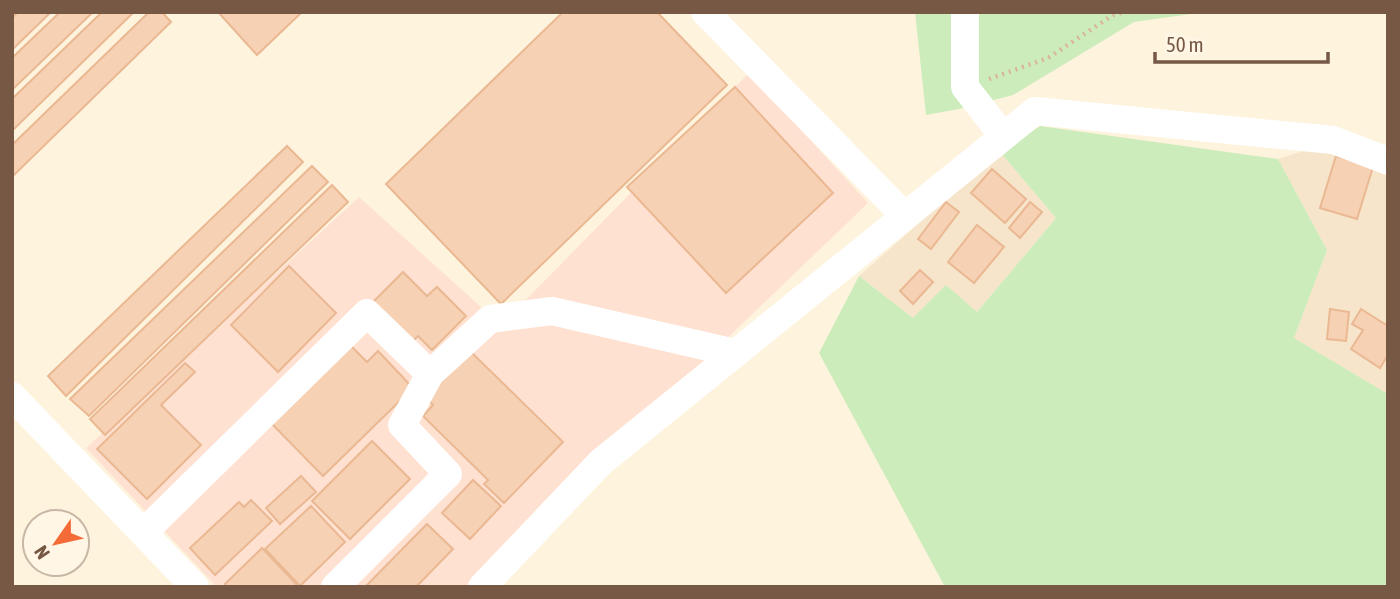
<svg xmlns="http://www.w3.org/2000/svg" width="1400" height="599" font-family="'Asap Condensed',sans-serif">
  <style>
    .residential { fill: #f6e5cb }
    .commercial { fill: #ffe1d1 }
    .green { fill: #cdecbb }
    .building { fill: #f6d1b3; stroke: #eab892; stroke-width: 2 }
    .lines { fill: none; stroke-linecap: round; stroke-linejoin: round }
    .path { stroke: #dab496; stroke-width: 4.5; stroke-dasharray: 2 5; stroke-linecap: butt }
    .minor { stroke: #fff; stroke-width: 28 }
  </style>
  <rect width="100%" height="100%" fill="#fef3dd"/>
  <!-- residential -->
  <g class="residential">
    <path d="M1312,148L1388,171V394L1294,338L1327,250L1278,159Z"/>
    <path d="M1000,152L1056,218L977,312L913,318L859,276Z"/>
  </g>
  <!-- commercial -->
  <path class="commercial" d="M749,73L868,203L468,587H217L86,448L359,197L501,325Z"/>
  <!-- green -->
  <g class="green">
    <path d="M915,12H1205L1134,22L1013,95L959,109L926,115Z"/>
    <path d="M1040,126L1278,159L1327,250L1294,338L1388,394V587H945L819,353L859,276L913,318L946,285L977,312L1056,218L1000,152Z"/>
  </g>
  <!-- building -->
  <g class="building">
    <path d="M18,12H51L12,50V18Z"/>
    <path d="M60,12H93L12,90V58Z"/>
    <path d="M102,12H134L12,131V99Z"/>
    <path d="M149,12H162L171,22L12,177V145Z"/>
    <path d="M218,12H302L257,55Z"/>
    <path d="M563,12H657L727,85L501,304L386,184Z"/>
    <path d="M735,87L833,193L726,293L627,187Z"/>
    <path d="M287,146L303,162L66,396L48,376Z"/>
    <path d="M1336,156L1373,167L1357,219L1320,208Z"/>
    <path d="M312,166L328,182L89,416L70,399Z"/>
    <path d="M992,169L1026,199L1005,223L971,193Z"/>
    <path d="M332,185L348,202L105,435L90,419Z"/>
    <path d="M946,202L959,212L931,249L918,239Z"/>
    <path d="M1030,202L1042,212L1020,238L1009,228Z"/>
    <path d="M977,225L1004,247L974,283L948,262Z"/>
    <path d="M289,266L336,313L278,372L231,325Z"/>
    <path d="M920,270L933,282L913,304L900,291Z"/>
    <path d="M403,272L427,296L437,287L466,316L432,350L418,336L412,342L373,302Z"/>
    <path d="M1330,309L1349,312L1346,341L1327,339Z"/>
    <path d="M1361,309L1388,326V355L1380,368L1351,349L1363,330L1352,324Z"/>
    <path d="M350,345L367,362L378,351L413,388L323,476L271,423Z"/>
    <path d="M471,352L563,442L504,503L484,484L488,480L423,416L433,405L426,397Z"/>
    <path d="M185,363L195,372L161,405L201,445L147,499L97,449Z"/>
    <path d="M372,441L410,479L350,539L312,501Z"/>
    <path d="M301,476L316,492L280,524L266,508Z"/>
    <path d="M473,480L501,506L470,539L442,513Z"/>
    <path d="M251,500L272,521L215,575L190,548L239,502L244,507Z"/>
    <path d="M311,506L345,542L300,586L265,549Z"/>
    <path d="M427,524L453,549L416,587H365Z"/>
    <path d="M262,548L299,587H227L225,584Z"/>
  </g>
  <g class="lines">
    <!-- path -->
    <path class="path" d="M989,79L1048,58L1113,15L1125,12"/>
    <!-- minor -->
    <g class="minor">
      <path d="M705,12L905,216"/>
      <path d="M965,12V87L1003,136"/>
      <path d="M430,374L490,319L552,311L735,353"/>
      <path d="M12,396L195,587"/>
      <path d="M143,533L367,313L430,374L402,425L448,474L335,587"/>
      <path d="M482,587L601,462L1035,111L1333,140L1388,161"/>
    </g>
  </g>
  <!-- border -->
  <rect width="1400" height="599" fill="none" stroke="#765844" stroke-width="28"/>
  <!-- north arrow -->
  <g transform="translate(56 543) rotate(236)"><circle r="33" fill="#fff6e6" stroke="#c8b7a5" stroke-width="2"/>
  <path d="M0-5L12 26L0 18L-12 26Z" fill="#f46b37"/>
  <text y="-10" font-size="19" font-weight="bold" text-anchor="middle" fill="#765844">N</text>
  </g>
  <!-- scale -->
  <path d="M1155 52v10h173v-10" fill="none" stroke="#765844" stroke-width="3.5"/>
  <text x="1166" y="52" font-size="21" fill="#765844" stroke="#fff6e6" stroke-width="5" paint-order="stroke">50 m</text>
</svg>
